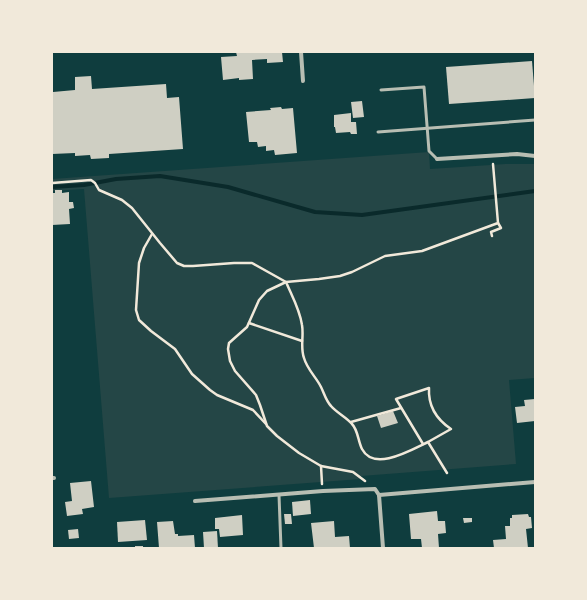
<svg xmlns="http://www.w3.org/2000/svg" width="587" height="600" font-family="Commissioner,sans-serif">
  <style>
    .green { fill: #244646 }
    .lines { fill: none; stroke-linecap: round; stroke-linejoin: round }
    .stream { stroke: #0a2a2b; stroke-width: 4 }
    .building { fill: #cfcfc3 }
    .path { stroke: #f1e9da; stroke-width: 2.5 }
    .service { stroke: #b8beb3; stroke-width: 3 }
    .minor { stroke: #b8beb3; stroke-width: 4 }
  </style>
  <rect width="100%" height="100%" fill="#0f3d3e"/>
  <!-- green -->
  <path class="green" d="M429,152L430,169L506,164H535V378L509,380L516,464L361,476V479L109,498L84,189L52,191V179Z"/>
  <g class="lines">
    <!-- stream -->
    <path class="stream" d="M52,187L84,185L116,179L160,176L228,187L315,212L362,215L535,191"/>
  </g>
  <!-- building -->
  <g class="building">
    <path d="M236,52H282L283,62L267,63V59L252,60L253,79L239,80V78L223,80L221,57L237,56Z"/>
    <path d="M532,61L535,98L449,104L446,67Z"/>
    <path d="M91,76L92,89L166,84L167,98L179,97L183,149L109,154V158L91,159L90,155L75,156V153L52,154V89H53V92L75,90V77Z"/>
    <path d="M362,101L364,117L353,118L351,102Z"/>
    <path d="M281,107L282,109L293,108L297,153L275,155L274,150L266,151V146L258,147L257,142H249L246,112L271,110L270,108Z"/>
    <path d="M351,113V122H356L357,134H351L350,132L336,133L335,127H334V115Z"/>
    <path d="M55,190H62V193L69,192V202H73L74,208L69,209L70,224L52,225V193H55Z"/>
    <path d="M535,399V421L517,423L515,407L525,406L524,400Z"/>
    <path d="M393,411L398,423L381,428L377,416Z"/>
    <path d="M91,481L94,507L82,509L83,514L67,516L65,502L72,501L70,483Z"/>
    <path d="M310,500L311,514L293,516L292,502Z"/>
    <path d="M437,511L438,521H445L446,533L438,534L439,548H422L421,539H411L409,514Z"/>
    <path d="M284,514H291L292,524H285Z"/>
    <path d="M528,514L529,517H531L532,528L526,529L528,548H494L493,540L506,539L505,526H510V518H512V515Z"/>
    <path d="M242,515L243,535L220,537L219,529H215V518Z"/>
    <path d="M463,518H472V522L464,523Z"/>
    <path d="M145,520L147,540L118,542L117,522Z"/>
    <path d="M173,521L175,534H178V536L194,535L195,548H159L157,522Z"/>
    <path d="M334,521L335,537L349,536L350,548H314L311,523Z"/>
    <path d="M78,529L79,538L69,539L68,530Z"/>
    <path d="M217,531L218,548H204L203,532Z"/>
    <rect x="135" y="546" width="8" height="2"/>
  </g>
  <g class="lines">
    <!-- path -->
    <g class="path">
      <path d="M52,183L91,180L95,183L99,190L122,200L132,208L160,243L177,263L184,266H193L234,263H252L286,282L267,291L259,300L247,327L229,343L228,349L230,361L235,371L256,395L260,405L267,426L277,436L299,453L321,466L353,472L365,481"/>
      <path d="M152,234L144,248L139,263L136,310L139,320L151,331L175,349L192,374L210,390L217,395L253,410L266,424"/>
      <path d="M492,236L491,232L501,228L498,223"/>
      <path d="M249,323L302,341"/>
      <path d="M351,422L401,408"/>
      <path d="M423,444L396,399L429,388C428,406 436,419 451,429L428,442"/>
      <path d="M321,466L322,484"/>
      <path d="M447,473L428,442C411,450 374,472 362,449C358,441 358,430 352,424C346,417 337,413 331,406C326,401 324,393 321,387C316,377 307,369 304,358C300,347 304,336 302,325C300,310 292,296 286,282L319,279L340,276L352,272L385,256L422,251L498,223L493,164"/>
    </g>
    <!-- service -->
    <g class="service">
      <path d="M381,90L424,87L429,151L437,159"/>
      <path d="M378,132L535,120"/>
      <path d="M279,495L281,548"/>
    </g>
    <!-- minor -->
    <g class="minor">
      <path d="M301,52L303,81"/>
      <path d="M437,159L517,154L535,156"/>
      <path d="M52,478H54"/>
      <path d="M379,495L535,482"/>
      <path d="M195,501L323,491L375,489L379,495L383,548"/>
    </g>
  </g>
  <!-- border -->
  <rect width="587" height="600" fill="none" stroke="#f1e9da" stroke-width="106"/>
</svg>
